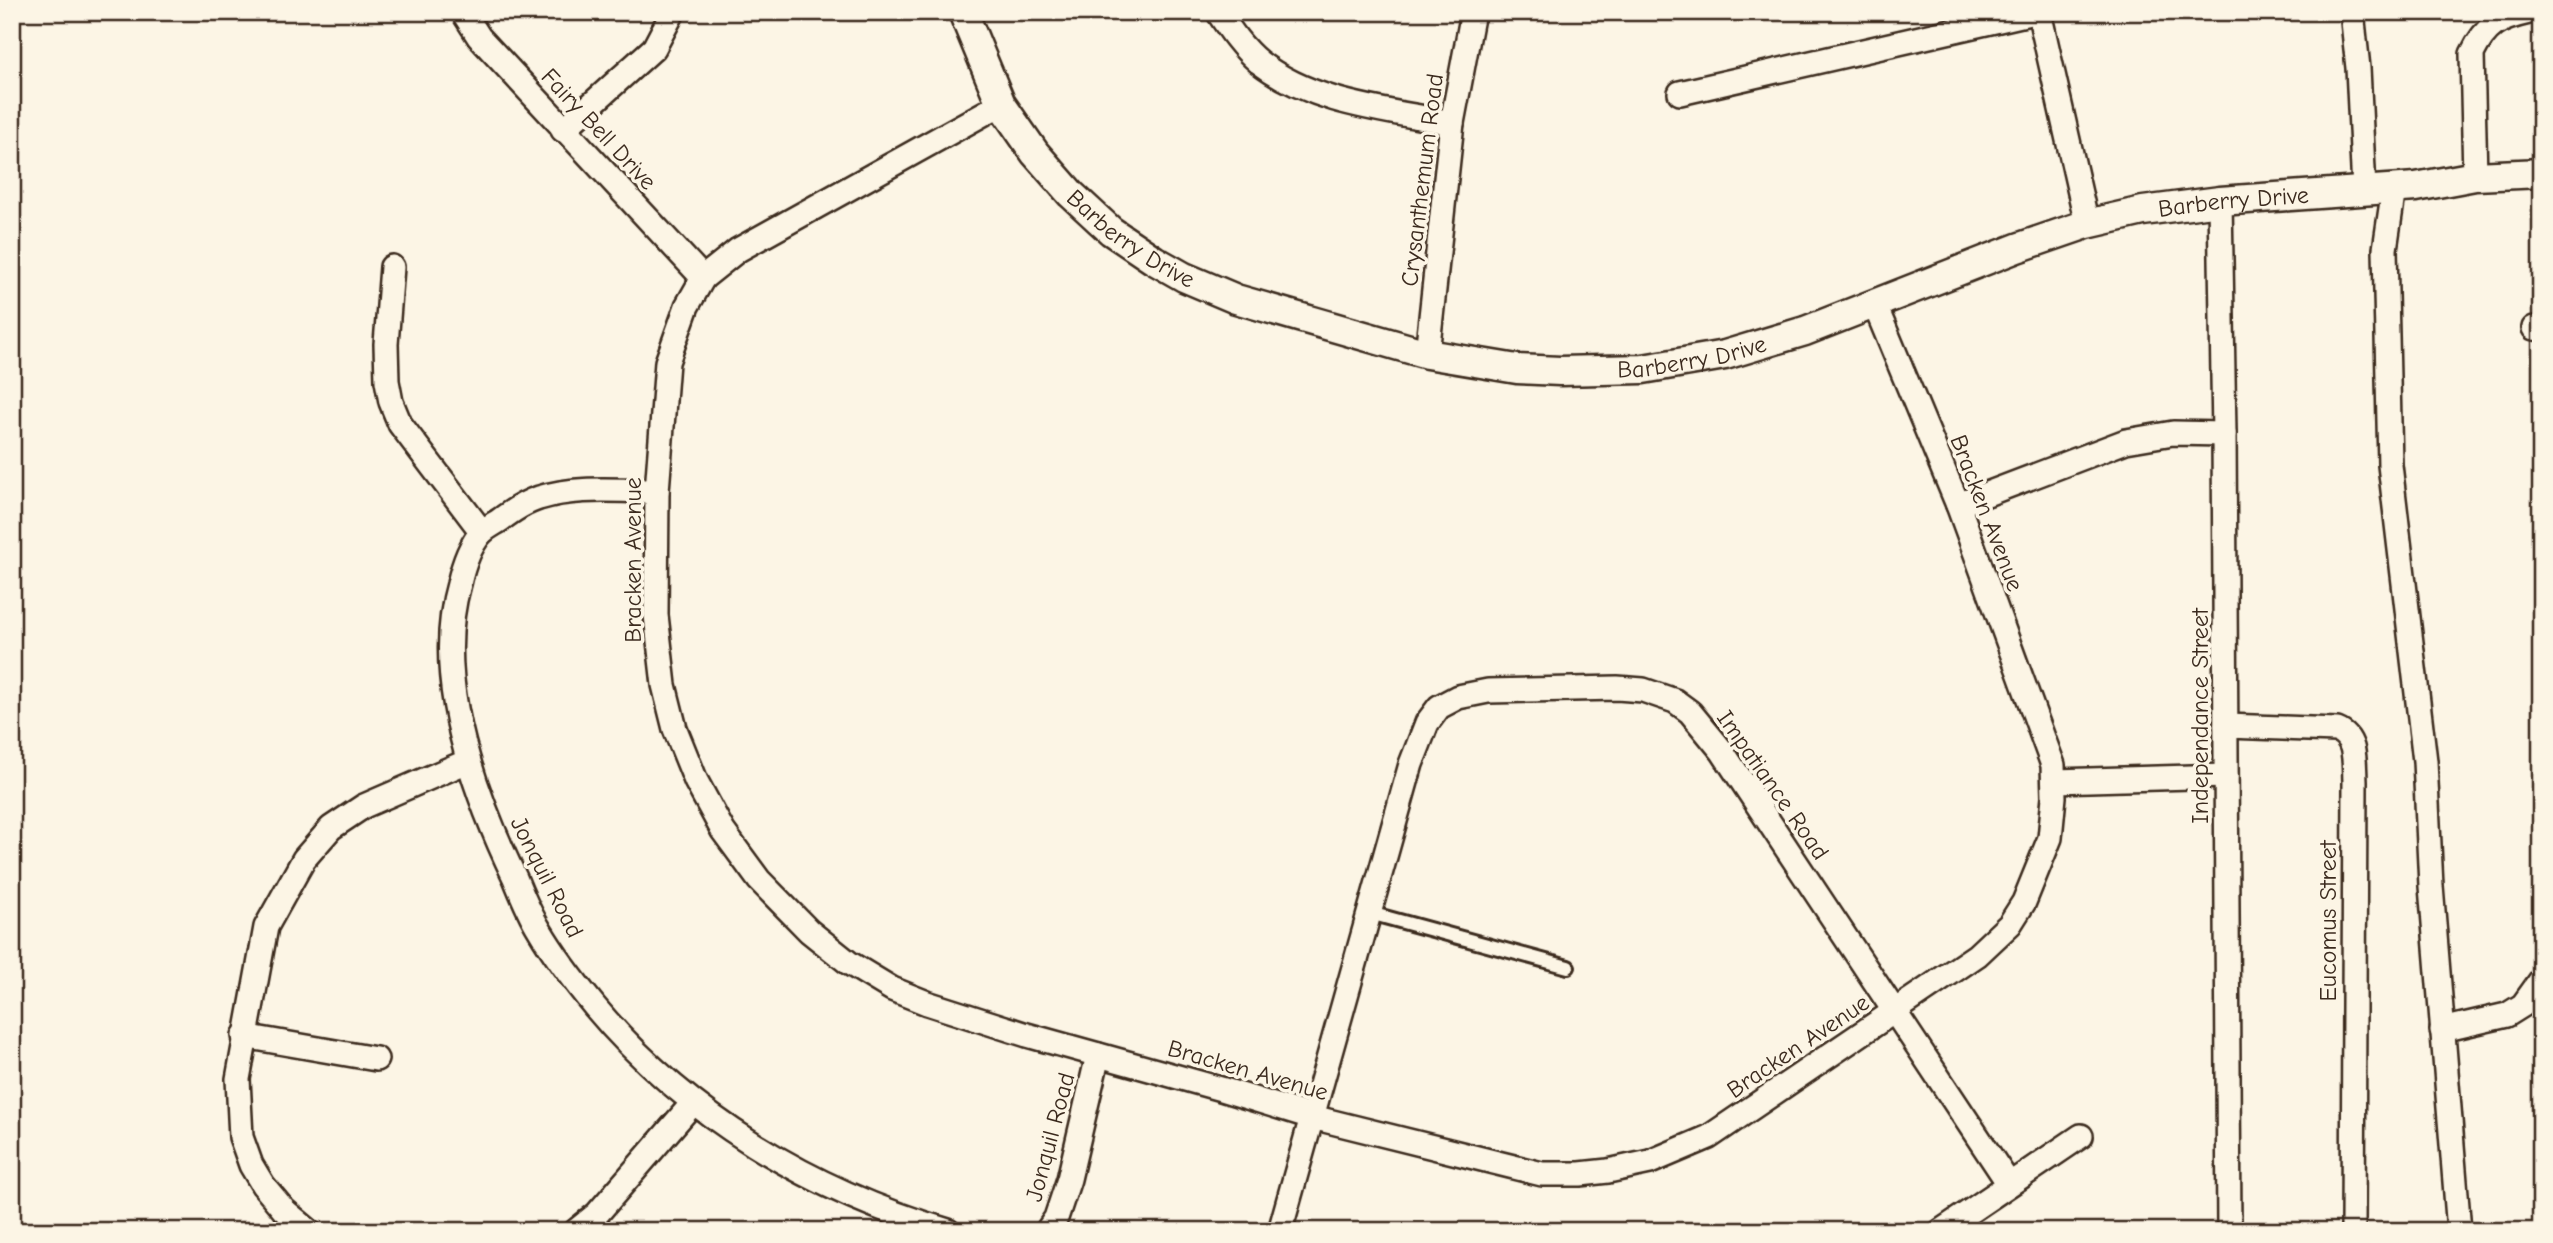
<svg xmlns="http://www.w3.org/2000/svg" width="2553" height="1243" font-family="'Comic Neue',sans-serif">
  <style>
    .lines { fill: none; stroke-linecap: round; stroke-linejoin: round }
    .service-casing { stroke: #3b2a1e; stroke-width: 18 }
    .minor-casing { stroke: #3b2a1e; stroke-width: 28 }
    .tertiary-casing { stroke: #3b2a1e; stroke-width: 33 }
    .service { stroke: #fcf5e5; stroke-width: 12 }
    .minor { stroke: #fcf5e5; stroke-width: 23 }
    .tertiary { stroke: #fcf5e5; stroke-width: 28 }
    .labels { text-anchor: middle; stroke-width: 7; stroke-linejoin: round; paint-order: stroke }
    .street-label { font-size: 24px; fill: #3b2a1e; stroke: #fcf5e5 }
  </style>
  <rect width="100%" height="100%" fill="#fcf5e5"/>
  <filter id="ink" filterUnits="userSpaceOnUse"><feTurbulence type="fractalNoise" baseFrequency=".0143" numOctaves="2"/><feDisplacementMap in="SourceGraphic" scale="14" xChannelSelector="R" yChannelSelector="G"/><feConvolveMatrix kernelMatrix="1 2 1 2 8 2 1 2 1" color-interpolation-filters="sRGB"/></filter>
  <g filter="url(#ink)">
    <g class="lines">
      <!-- service casing -->
      <g class="service-casing">
        <path id="service" d="M1370,913L1568,967"/>
      </g>
      <!-- minor casing -->
      <g class="minor-casing">
        <g id="minor">
          <path d="M463,12L479,37L703,278"/>
          <path d="M1218,12C1230,30 1242,48 1259,62C1313,104 1386,110 1452,123"/>
          <path d="M2039,12L2087,224"/>
          <path d="M2352,12L2358,68L2364,190"/>
          <path d="M1680,93L2034,12"/>
          <path d="M1001,104L738,250L703,278L687,306L667,362L657,491L656,615L664,685L675,729L696,781L723,831L759,880L809,931L849,963L892,989L927,1003L1027,1035L1221,1089L1312,1117L1542,1174H1580L1608,1171L1650,1162L1709,1137L1977,955L2010,924L2024,902L2050,838L2054,797L2053,765L1958,505L1874,303"/>
          <path d="M563,130L654,48L673,12"/>
          <path d="M2475,176L2472,54C2486,25 2498,19 2529,12"/>
          <path d="M2394,188L2385,249L2390,465L2425,761L2431,886L2459,1231"/>
          <path d="M2220,201L2224,434L2229,1231"/>
          <path d="M392,267L386,344L387,381L391,402L400,424L482,532"/>
          <path d="M2534,328L2541,329"/>
          <path d="M1427,354L1452,123L1473,12"/>
          <path d="M657,491C619,491 576,486 539,498C525,502 512,511 500,520C494,524 486,528 481,533C469,547 463,566 459,584C432,678 474,793 515,878C522,895 529,913 539,929C553,953 577,985 595,1007C686,1116 812,1191 948,1231"/>
          <path d="M1958,505L2126,441L2173,433L2224,434"/>
          <path d="M2226,726L2337,730C2357,738 2354,763 2355,781L2353,1231"/>
          <path d="M2055,781L2226,776"/>
          <path d="M2442,1030L2507,1015L2523,1005L2541,980"/>
          <path d="M244,1036L376,1059"/>
          <path d="M309,1231L284,1210L263,1185L251,1165L241,1137L238,1079L266,927L304,859L331,828L364,806L468,761"/>
          <path d="M576,1231L597,1214L693,1103"/>
          <path d="M1047,1231L1056,1218L1069,1179L1098,1055"/>
          <path d="M1280,1231L1411,764L1427,723L1439,707L1458,697L1488,691L1617,688L1643,690L1675,701L1690,712L1722,751L2009,1184"/>
          <path d="M1941,1231L2081,1136"/>
        </g>
      </g>
      <!-- tertiary casing -->
      <g class="tertiary-casing">
        <g id="tertiary">
          <path id="s1" d="M963,12L1001,104L1035,153L1071,194L1111,231L1154,260L1184,277L1236,299L1427,354L1517,369L1560,371L1643,369L1725,355L1805,331L2017,248L2087,224L2143,211L2220,201L2416,187L2475,176L2541,173"/>
        </g>
      </g>
      <!-- service -->
      <use href="#service" class="service"/>
      <!-- minor -->
      <use href="#minor" class="minor"/>
      <!-- tertiary -->
      <use href="#tertiary" class="tertiary"/>
    </g>
  </g>
  <g class="labels">
    <!-- street labels -->
    <g class="street-label">
      <text transform="translate(599 129) rotate(47)" y="8">Fairy Bell Drive</text>
      <text transform="translate(1422 180) rotate(-83)" y="8">Crysanthemum Road</text>
      <text dy="8" stroke="none"><textPath href="#s1" startOffset="1444">Barberry Drive</textPath></text>
      <text dy="8" stroke="none"><textPath href="#s1" startOffset="289">Barberry Drive</textPath></text>
      <text dy="8" stroke="none"><textPath href="#s1" startOffset="877">Barberry Drive</textPath></text>
      <text transform="translate(1987 513) rotate(69)" y="8">Bracken Avenue</text>
      <text transform="translate(633 560) rotate(-90)" y="8">Bracken Avenue</text>
      <text transform="translate(2200 716) rotate(-90)" y="8">Independance Street</text>
      <text transform="translate(1773 785) rotate(55)" y="8">Impatiance Road</text>
      <text transform="translate(547 877) rotate(63)" y="8">Jonquil Road</text>
      <text transform="translate(2328 921) rotate(-90)" y="8">Eucomus Street</text>
      <text transform="translate(1798 1046) rotate(-34)" y="8">Bracken Avenue</text>
      <text transform="translate(1248 1070) rotate(16)" y="8">Bracken Avenue</text>
      <text transform="translate(1050 1137) rotate(-75)" y="8">Jonquil Road</text>
    </g>
  </g>
  <!-- margin -->
  <rect width="2553" height="1243" fill="none" stroke="#fcf5e5" stroke-width="42"/>
  <rect x="21" y="21" width="2511" height="1201" fill="none" stroke="#3b2a1e" stroke-width="2.5" filter="url(#ink)"/>
</svg>
